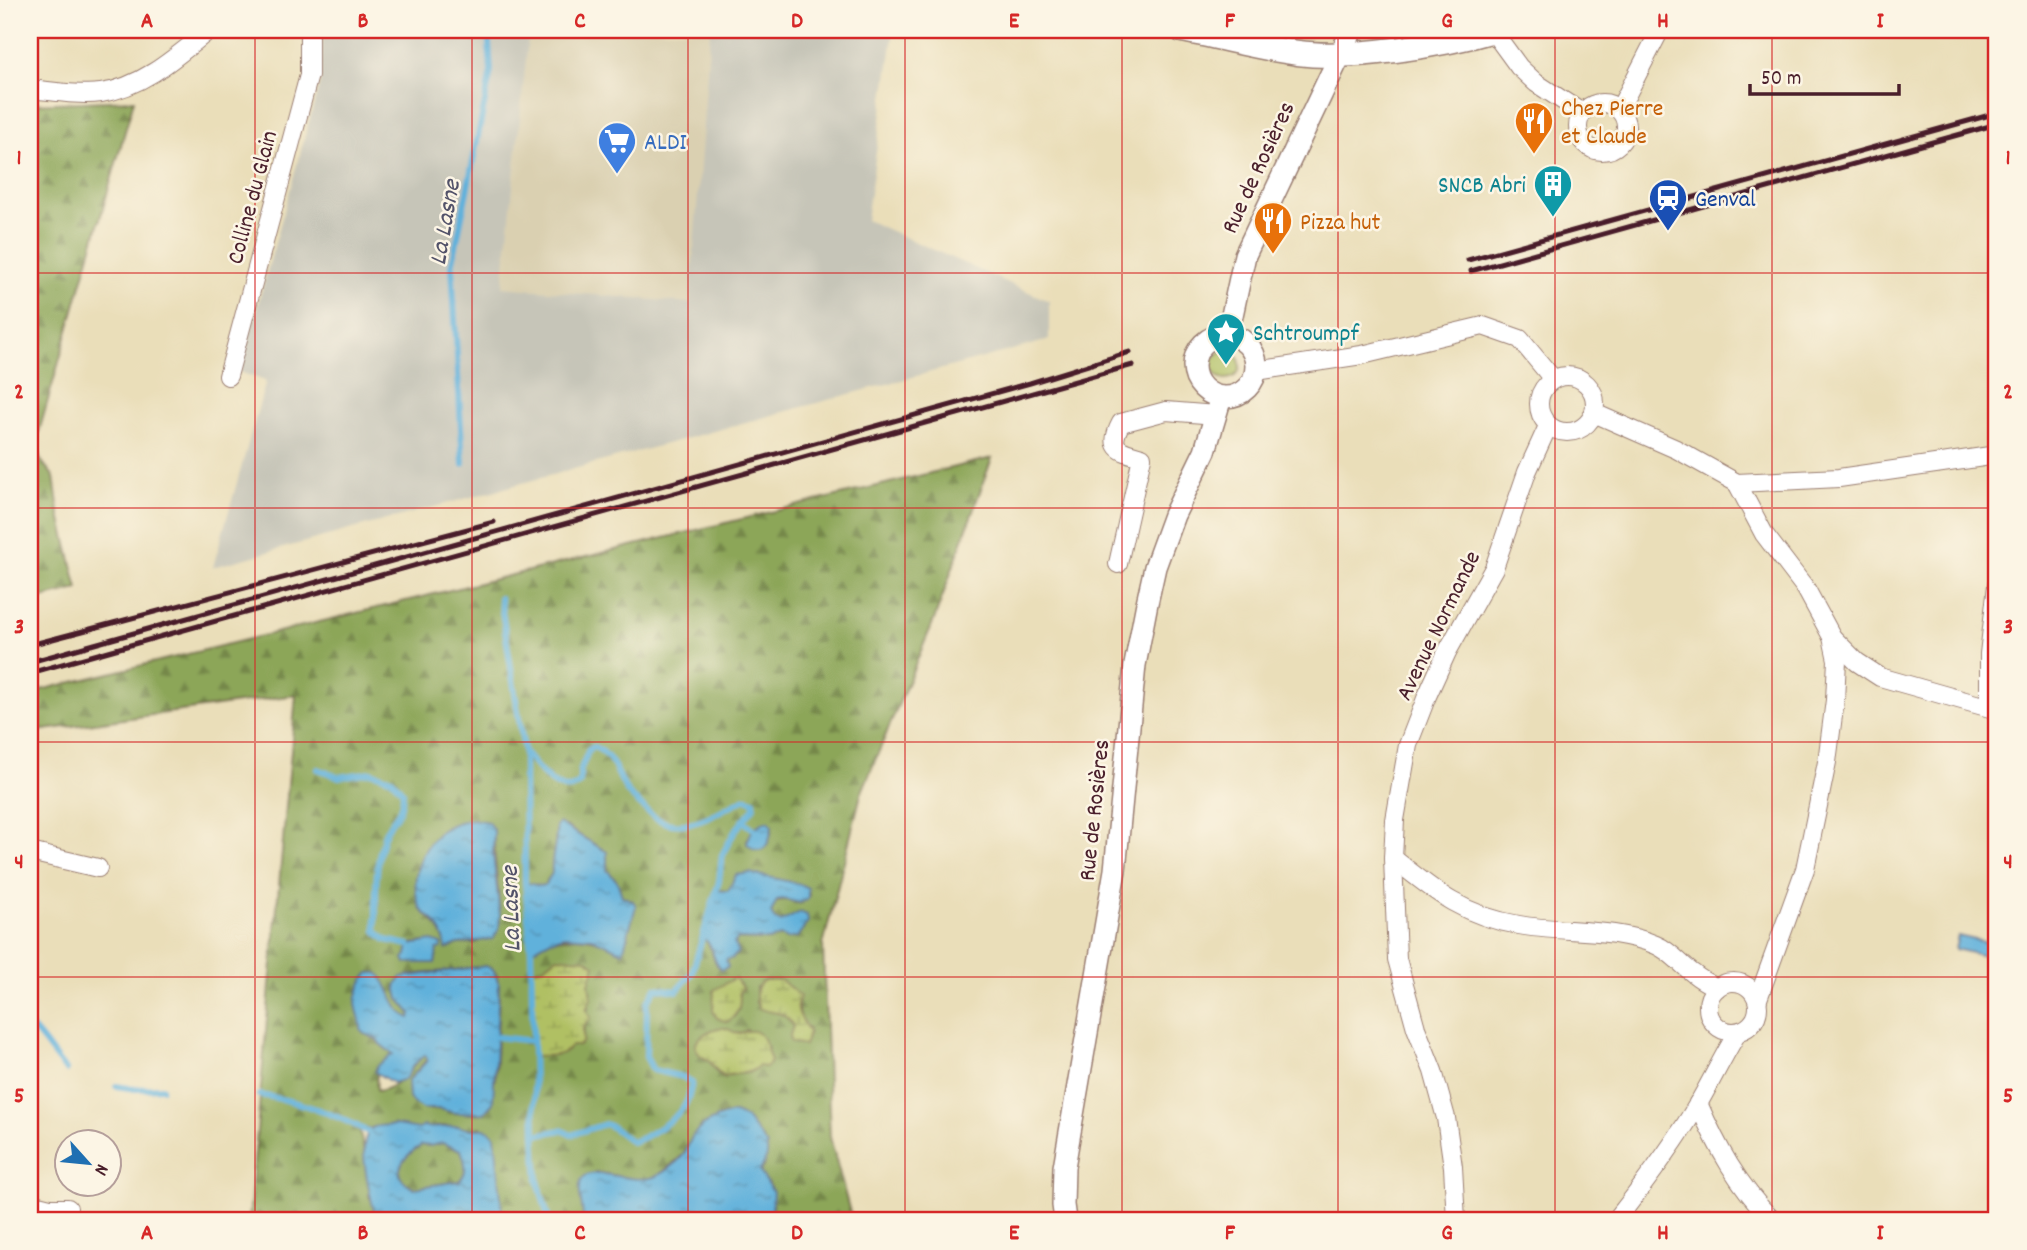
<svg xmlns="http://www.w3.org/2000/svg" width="2027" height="1250" font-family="Dekko,sans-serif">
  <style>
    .built { fill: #dad0b1 }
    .industrial { fill: #c6c5b8 }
    .grass { fill: #b0c063; stroke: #7d7047; stroke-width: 2 }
    .forest { fill: url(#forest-firs); stroke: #6b6242; stroke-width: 2; fill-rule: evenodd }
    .wetland { fill: url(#wetland-marsh); stroke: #7d7047; stroke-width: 2 }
    .water { fill: url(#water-ripples); stroke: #556883; stroke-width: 2; fill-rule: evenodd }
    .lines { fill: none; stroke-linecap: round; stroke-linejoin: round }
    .stream { stroke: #60b1db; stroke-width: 6 }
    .minor-casing { stroke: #9a7e72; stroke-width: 20 }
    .tertiary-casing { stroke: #9a7e72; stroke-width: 24 }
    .secondary-casing { stroke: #9a7e72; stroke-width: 27 }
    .minor { stroke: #fff; stroke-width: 18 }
    .tertiary { stroke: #fff; stroke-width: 21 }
    .secondary { stroke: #fff; stroke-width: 24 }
    .rail { stroke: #4a1f2b; stroke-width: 5 }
    .grid { fill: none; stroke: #d62828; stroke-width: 2; stroke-opacity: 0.55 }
    .labels { text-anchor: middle; stroke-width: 5; stroke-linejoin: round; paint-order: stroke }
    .food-label { font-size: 24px; fill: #c56008; stroke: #fcf5e5; text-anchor: start }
    .shop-label { font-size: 24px; fill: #366cbe; stroke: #fcf5e5; text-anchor: start }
    .street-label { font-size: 24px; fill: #4a1f2b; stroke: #fcf5e5 }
    .culture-label { font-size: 24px; fill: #0d838f; stroke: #fcf5e5; text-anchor: end }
    .transit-label { font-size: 24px; fill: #164399; stroke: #fcf5e5; text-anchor: start }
    .water-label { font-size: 26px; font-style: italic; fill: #525269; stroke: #fcf5e5 }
    .neatline { fill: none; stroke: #d62828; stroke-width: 2.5 }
    .grid-label { font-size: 23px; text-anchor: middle; font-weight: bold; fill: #d62828 }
  </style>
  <defs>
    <pattern id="forest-firs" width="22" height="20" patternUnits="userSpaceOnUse" patternTransform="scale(1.75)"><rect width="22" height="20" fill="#8ca659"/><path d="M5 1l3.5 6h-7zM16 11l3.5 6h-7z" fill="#74874a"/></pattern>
    <pattern id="wetland-marsh" width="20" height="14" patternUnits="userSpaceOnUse" patternTransform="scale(1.75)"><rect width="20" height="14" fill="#b0c063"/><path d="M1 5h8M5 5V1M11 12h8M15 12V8" fill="none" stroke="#919b52"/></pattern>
    <pattern id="water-ripples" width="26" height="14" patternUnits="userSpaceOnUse" patternTransform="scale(1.75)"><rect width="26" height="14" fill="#60b1db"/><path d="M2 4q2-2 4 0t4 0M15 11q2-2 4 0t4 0" fill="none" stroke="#518fb2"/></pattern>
  </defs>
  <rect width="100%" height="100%" fill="#fcf5e5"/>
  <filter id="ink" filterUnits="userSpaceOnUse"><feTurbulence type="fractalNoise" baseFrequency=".0143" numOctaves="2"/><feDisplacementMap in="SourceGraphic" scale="14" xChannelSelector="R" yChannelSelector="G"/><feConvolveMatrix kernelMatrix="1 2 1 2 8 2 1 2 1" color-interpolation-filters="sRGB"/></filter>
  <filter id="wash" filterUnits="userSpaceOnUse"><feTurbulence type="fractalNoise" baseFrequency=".00686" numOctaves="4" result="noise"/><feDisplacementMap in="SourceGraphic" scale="28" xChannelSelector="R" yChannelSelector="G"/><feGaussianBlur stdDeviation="1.57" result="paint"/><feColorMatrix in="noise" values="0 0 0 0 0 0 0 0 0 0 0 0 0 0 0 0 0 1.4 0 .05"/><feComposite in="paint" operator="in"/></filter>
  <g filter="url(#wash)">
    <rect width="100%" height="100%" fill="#eadeb9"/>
    <!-- built -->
    <path class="built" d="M529,30H710L691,303L503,287Z"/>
    <!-- industrial -->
    <path class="industrial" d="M323,30H529L503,287L690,303L710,30H894L866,220L1049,301V340L213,567L266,381L239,372L321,79Z"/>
    <!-- grass -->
    <circle class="grass" cx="1226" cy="365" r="14"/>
    <!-- forest -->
    <g class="forest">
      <path d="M134,100L36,442L40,459L54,477L59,511L78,589L30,601V104Z"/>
      <path d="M992,458L934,620L861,794L823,945L830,1137L852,1220H771L773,1205L769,1183L762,1178L760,1172L764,1165L767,1146L746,1118L734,1113L720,1116L706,1124L688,1144L684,1154L659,1175L644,1181L596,1172L580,1192L583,1204V1220H503L499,1186L481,1127L470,1129L442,1126L419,1130L396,1125L362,1129L360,1132L371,1186L369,1196L374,1205L376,1220H249L296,695L36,731L32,692ZM451,825L494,831C493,864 502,896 499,929L476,943L458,944L446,949C444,931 434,921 421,910C421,871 415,850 451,825ZM556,826H565L607,852V870L617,881L621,896L633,901L628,936L620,951C600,938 574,934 551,940L526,883L539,886L545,885L553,873C550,856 558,844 556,826ZM772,826L771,834L747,840L754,829ZM800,884L809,894L808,899L800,903C786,900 774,895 771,913L775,920L781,922L786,920L787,939L780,936L769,940L738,939L734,942L737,948L726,960L721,970C711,961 714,946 703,938L715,890L728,891L732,887ZM424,942L437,950L435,963H411L404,958L407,955L410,944ZM486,966L493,969L497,975L499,995L495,1080L484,1113L470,1114L439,1109L431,1110L416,1072L427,1059L424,1055C409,1069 400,1088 377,1091C375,1069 378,1068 393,1054L380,1044L377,1039L365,1034L356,1001L360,993L391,994C392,1003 402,1016 411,1019V1013L399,999L396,986L410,975ZM544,967L589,984C592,1003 583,1021 583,1041L535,1056L530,970ZM720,987L739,992V1009L734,1017L714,990ZM756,987L797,1002L802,1023L808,1028L793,1026L788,1017L756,1003ZM718,1028L739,1034L747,1030L768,1047C766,1055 758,1068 750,1072C742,1075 734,1072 725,1077L717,1073L710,1061Z"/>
      <path d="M442,1143L461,1150C465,1161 469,1172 459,1181L415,1188C386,1176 404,1155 422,1145L430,1146Z"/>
    </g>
    <!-- wetland -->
    <g class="wetland">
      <path d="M557,957L586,959L595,965L589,984L591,998L586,1010L591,1018L583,1028V1041L579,1046H571C563,1058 547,1055 534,1056L530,970L544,967Z"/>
      <path d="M735,978L743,989L739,992C742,1005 738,1015 727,1022L717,1018L713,1011L714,990Z"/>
      <path d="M765,980H781L800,996C793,1011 803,1020 809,1032L804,1045L791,1042L789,1038L793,1026C782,1007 773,1016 759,1008C754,999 755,984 765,980Z"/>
      <path d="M718,1028H726L738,1034C759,1025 763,1035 768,1052C770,1061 774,1061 766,1067L758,1066C752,1075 737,1071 725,1077C716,1073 716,1068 709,1061C707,1058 702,1058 700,1055C687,1042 707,1031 718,1028Z"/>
    </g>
    <!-- water -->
    <g class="water">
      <path d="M472,819L488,822L494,831L493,854L500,915L499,929L493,939L458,944L446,949C445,937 441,929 433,920C429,916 423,913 421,909C406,881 423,838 451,825C457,822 465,821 472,819Z"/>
      <path d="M768,821L772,826C770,841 765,860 747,844C749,832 756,824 768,821Z"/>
      <path d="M559,823L607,852V870L617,881L622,896L633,901L636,906L623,952L592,938L564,936L551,940L531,951L525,882L539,886L545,885L552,873C550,856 558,844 556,826Z"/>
      <path d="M750,873L800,884L808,888V899L800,903L783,899L777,900L771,913L775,920L781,922L800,912L807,915L808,922L797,937L787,939L780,936L769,940L738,939L734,943L738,952L733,958L726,960L728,967L721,970C712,961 714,945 703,938L715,890L728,891L736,875Z"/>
      <path d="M1958,936L1993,944L1989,957L1955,949Z"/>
      <path d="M432,941L441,944V948L437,950L435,963H406L404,958L407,955L409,945Z"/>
      <path d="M486,966L493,969L499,984L493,1103L484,1113H456L439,1109H423L413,1103L409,1098L408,1081L426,1062L427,1059L424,1055L412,1067L405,1079L393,1083L375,1072L377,1066L393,1054L380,1044L377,1039L365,1034L361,1030C362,1020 355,1009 356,1000C358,991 362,979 369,973H378C392,986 391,1010 410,1018L411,1013L399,999L396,986L402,977Z"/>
      <path d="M734,1113L746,1118L767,1146V1156L760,1172L773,1192L771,1220H583C584,1208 575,1187 583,1178C593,1165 635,1186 656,1176C665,1172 680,1161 685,1152C689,1146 690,1138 695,1133C705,1122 720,1116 734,1113Z"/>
      <path d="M396,1125L419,1129L424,1126C434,1130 447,1126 458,1126C462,1127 465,1129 469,1129C481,1130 486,1125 495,1136L503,1220H376C373,1203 352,1136 374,1127C380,1125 390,1125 396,1125ZM442,1143L461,1150C465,1161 469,1172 459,1181L415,1188C386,1176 404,1155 422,1145L430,1146Z"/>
    </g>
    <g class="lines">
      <!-- stream -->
      <g class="stream">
        <path d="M463,464L452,266L491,71L488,30"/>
        <path d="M500,598L524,751L525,882L531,951L535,1135L538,1181L549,1220"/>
        <path d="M524,751C535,766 562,803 580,782V771L589,749L594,747C610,753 616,770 623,784C627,795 636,800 644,808C676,843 711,814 746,798L754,801V807L735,831L722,855L719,881L692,973L677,991L656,988L647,1003L646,1057L653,1070L683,1077L692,1083C690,1092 688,1103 681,1110C673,1121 645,1138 632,1142L612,1127L605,1124L571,1135L562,1130L535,1135"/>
        <path d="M318,769L339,777L371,772L392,779L403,792C402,818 391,816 384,836C374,867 376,900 376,931L386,940L409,945"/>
        <path d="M743,821L754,829"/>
        <path d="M30,1026C44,1039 53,1056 66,1070"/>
        <path d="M497,1037L533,1041"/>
        <path d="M116,1086L136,1089L162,1088"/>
        <path d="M259,1095C295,1100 336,1114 368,1132"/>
      </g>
    </g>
  </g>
  <g filter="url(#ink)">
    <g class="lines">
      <!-- minor casing -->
      <g class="minor-casing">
        <g id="minor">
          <path d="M1492,30L1519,67L1536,83L1582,113"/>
          <path d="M30,89C52,91 79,96 101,93C143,87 177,56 209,30"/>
          <circle cx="1602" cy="127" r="24"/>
          <path d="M1619,110L1660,30"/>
          <path d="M1256,371L1362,355L1483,326L1520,339L1553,379"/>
          <circle cx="1567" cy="404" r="28"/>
          <path d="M228,376L309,75V30"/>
          <path d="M1594,413L1676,449L1737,483L1839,478L1997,455"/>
          <path d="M1737,483L1764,534L1806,589L1832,637L1837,660L1835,700L1827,762L1805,869L1758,999"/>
          <path d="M1118,564L1142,457C1120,451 1107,449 1121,423L1166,411L1216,415"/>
          <path d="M1832,637L1857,662L1880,677L1997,710"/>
          <path d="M1989,707V654L1997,585"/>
          <path d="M30,852L98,868"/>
          <path d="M1393,858C1435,892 1464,916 1519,925C1563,933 1613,927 1656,945C1671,951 1681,965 1694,974C1701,980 1709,984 1717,988"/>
          <circle cx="1733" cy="1007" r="25"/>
          <path d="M1698,1103C1718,1149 1737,1183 1772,1220"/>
          <path d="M30,1203L50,1208H68"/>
          <path d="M1456,1220L1453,1167L1446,1118L1433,1071L1416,1028L1397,959L1393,858L1395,820L1408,745L1427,696L1447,652L1494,568L1527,472L1548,426"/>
          <path d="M1616,1220C1645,1183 1674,1145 1698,1104C1712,1080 1723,1056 1738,1032"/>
        </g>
      </g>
      <!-- tertiary casing -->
      <g class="tertiary-casing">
        <g id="tertiary">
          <path d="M1228,334L1245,255L1352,30"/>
          <circle cx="1225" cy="366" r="31"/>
          <path d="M1065,1220L1063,1205L1064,1167L1115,870L1135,665L1147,603L1155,567L1174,515L1205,451L1221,397"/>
        </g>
      </g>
      <!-- secondary casing -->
      <g class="secondary-casing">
        <path id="secondary" d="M1182,30C1221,37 1259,48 1298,53C1351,60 1443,45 1494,30"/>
      </g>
      <!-- minor -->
      <use href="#minor" class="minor"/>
      <!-- tertiary -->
      <use href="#tertiary" class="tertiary"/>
      <!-- secondary -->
      <use href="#secondary" class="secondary"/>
      <!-- rail -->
      <g class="rail">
        <path d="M1468,260L1997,113"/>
        <path d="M1471,271L1997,124"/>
        <path d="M30,645L494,522"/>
        <path d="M30,662L1030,383L1130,352"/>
        <path d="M30,673L1133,365"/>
      </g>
    </g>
  </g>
  <!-- grid -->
  <path class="grid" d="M255,30V1220M472,30V1220M688,30V1220M905,30V1220M1122,30V1220M1338,30V1220M1555,30V1220M1772,30V1220M30,273H1997M30,508H1997M30,742H1997M30,977H1997"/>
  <!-- icons -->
  <defs>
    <g id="restaurant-pin" transform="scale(2.0125)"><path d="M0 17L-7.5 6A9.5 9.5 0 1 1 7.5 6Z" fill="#e8710a" stroke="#fcf5e5"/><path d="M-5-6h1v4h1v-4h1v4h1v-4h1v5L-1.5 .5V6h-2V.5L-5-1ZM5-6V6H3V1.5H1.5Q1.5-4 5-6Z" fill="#fff"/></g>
    <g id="supermarket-pin" transform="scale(2.0125)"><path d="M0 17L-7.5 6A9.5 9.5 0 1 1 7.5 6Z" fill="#3f7fe0" stroke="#fcf5e5"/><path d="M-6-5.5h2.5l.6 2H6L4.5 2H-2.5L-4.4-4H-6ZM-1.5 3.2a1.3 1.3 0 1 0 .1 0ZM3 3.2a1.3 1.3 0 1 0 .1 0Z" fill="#fff"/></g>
    <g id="building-pin" transform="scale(2.0125)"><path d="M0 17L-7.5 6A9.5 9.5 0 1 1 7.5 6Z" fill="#0f9aa8" stroke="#fcf5e5"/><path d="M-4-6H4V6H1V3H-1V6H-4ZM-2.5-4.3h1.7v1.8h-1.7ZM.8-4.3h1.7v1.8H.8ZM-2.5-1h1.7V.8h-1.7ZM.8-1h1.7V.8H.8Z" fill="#fff"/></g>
    <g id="station-pin" transform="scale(2.0125)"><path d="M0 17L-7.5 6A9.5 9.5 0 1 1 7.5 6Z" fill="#1a4fb4" stroke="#fcf5e5"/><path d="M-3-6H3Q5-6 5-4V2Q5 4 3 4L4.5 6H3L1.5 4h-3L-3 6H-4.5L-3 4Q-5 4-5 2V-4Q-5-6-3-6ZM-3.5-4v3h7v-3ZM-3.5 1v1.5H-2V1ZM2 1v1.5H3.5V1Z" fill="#fff"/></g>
    <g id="sight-pin" transform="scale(2.0125)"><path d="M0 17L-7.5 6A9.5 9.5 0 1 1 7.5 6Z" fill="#0f9aa8" stroke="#fcf5e5"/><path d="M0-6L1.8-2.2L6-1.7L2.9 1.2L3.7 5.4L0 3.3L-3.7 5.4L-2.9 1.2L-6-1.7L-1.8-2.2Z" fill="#fff"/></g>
  </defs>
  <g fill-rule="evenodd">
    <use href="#restaurant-pin" x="1534" y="121"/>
    <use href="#supermarket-pin" x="617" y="141"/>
    <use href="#building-pin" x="1553" y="184"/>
    <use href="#station-pin" x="1668" y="198"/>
    <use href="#restaurant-pin" x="1273" y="221"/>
    <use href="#sight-pin" x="1226" y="332"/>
  </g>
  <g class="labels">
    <!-- food labels -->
    <g class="food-label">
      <text x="1561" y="115">Chez Pierre<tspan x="1561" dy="28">et Claude</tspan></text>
      <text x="1300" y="229">Pizza hut</text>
    </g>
    <!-- shop labels -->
    <g class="shop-label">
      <text x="644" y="149">ALDI</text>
    </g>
    <!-- street labels -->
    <g class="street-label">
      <text transform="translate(1257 167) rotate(-65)" y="8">Rue de Rosières</text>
      <text transform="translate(251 197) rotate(-75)" y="8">Colline du Glain</text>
      <text transform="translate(1437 625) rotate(-64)" y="8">Avenue Normande</text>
      <text transform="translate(1093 810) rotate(-84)" y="8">Rue de Rosières</text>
    </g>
    <!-- culture labels -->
    <g class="culture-label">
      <text x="1526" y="192">SNCB Abri</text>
      <text x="1253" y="340" text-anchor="start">Schtroumpf</text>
    </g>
    <!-- transit labels -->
    <g class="transit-label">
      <text x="1695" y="206">Genval</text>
    </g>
    <!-- water labels -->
    <g class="water-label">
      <text transform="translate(443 222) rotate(-80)" y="9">La Lasne</text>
      <text transform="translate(509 909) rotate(-92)" y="9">La Lasne</text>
    </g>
  </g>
  <!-- margin -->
  <rect width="2027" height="1250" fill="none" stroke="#fcf5e5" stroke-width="77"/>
  <!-- north arrow -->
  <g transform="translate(88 1163) rotate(117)"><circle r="33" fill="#fcf5e5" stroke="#b59f9b" stroke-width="2"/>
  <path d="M0-5L12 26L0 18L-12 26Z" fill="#1f6fb2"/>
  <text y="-10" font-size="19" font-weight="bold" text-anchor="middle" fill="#4a1f2b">N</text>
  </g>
  <!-- scale -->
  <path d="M1750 84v10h149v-10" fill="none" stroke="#4a1f2b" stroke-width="3.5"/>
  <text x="1761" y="84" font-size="21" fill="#4a1f2b" stroke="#fcf5e5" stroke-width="5" paint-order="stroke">50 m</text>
  <rect x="38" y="38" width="1950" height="1174" class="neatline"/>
  <g class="grid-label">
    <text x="147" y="27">A</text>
    <text x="363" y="27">B</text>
    <text x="580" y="27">C</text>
    <text x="797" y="27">D</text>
    <text x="1014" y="27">E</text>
    <text x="1230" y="27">F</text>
    <text x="1447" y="27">G</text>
    <text x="1663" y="27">H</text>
    <text x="1880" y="27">I</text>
    <text x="19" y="164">1</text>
    <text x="2008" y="164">1</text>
    <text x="19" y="398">2</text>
    <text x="2008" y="398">2</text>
    <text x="19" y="633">3</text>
    <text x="2008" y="633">3</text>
    <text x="19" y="868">4</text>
    <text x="2008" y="868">4</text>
    <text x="19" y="1102">5</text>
    <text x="2008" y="1102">5</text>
    <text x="147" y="1239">A</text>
    <text x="363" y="1239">B</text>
    <text x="580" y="1239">C</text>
    <text x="797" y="1239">D</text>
    <text x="1014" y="1239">E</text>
    <text x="1230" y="1239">F</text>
    <text x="1447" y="1239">G</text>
    <text x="1663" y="1239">H</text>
    <text x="1880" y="1239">I</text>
  </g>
</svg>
